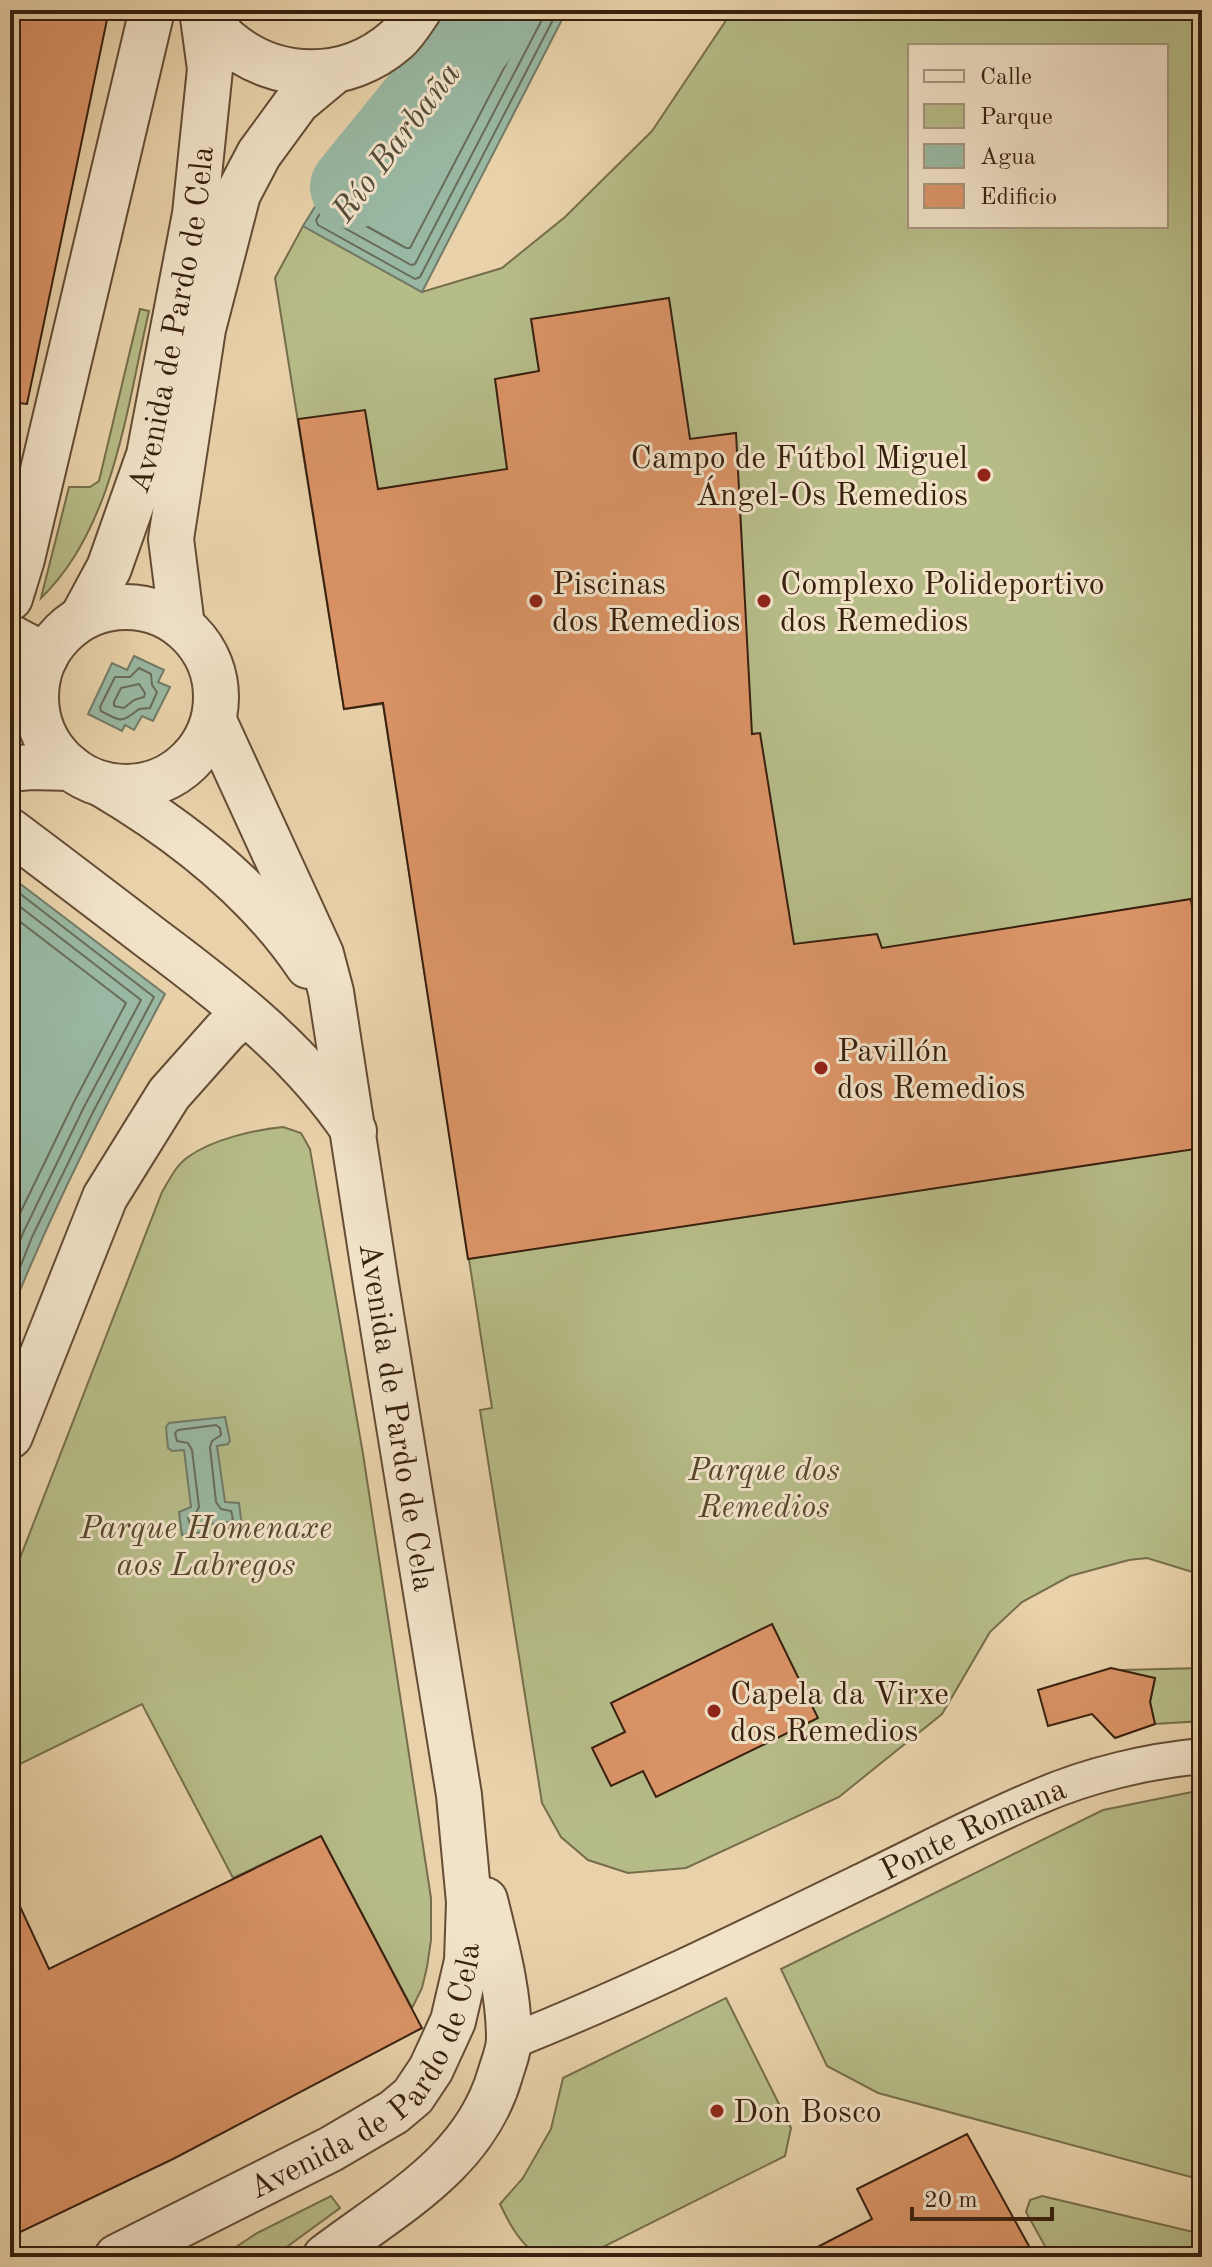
<svg xmlns="http://www.w3.org/2000/svg" width="1212" height="2267" font-family="'Old Standard TT',serif">
  <style>
    .green { fill: #b6bc88; stroke: #766e4b; stroke-width: 2; fill-rule: evenodd }
    .water { fill: #99b8a3; stroke: #727b67; stroke-width: 2 }
    .lines { fill: none; stroke-linecap: round; stroke-linejoin: round }
    .shore { stroke: #686c58; stroke-width: 2 }
    .river { stroke: #99b8a3; stroke-width: 84 }
    .building { fill: #db9467; stroke: #371f0e; stroke-width: 2 }
    .pedestrian-casing { stroke: #644c35; stroke-width: 38 }
    .minor-casing { stroke: #644c35; stroke-width: 48 }
    .tertiary-casing { stroke: #644c35; stroke-width: 48 }
    .pedestrian { stroke: #f1e2c8; stroke-width: 34 }
    .minor { stroke: #f1e2c8; stroke-width: 44 }
    .tertiary { stroke: #f1e2c8; stroke-width: 44 }
    .poi-dot { fill: #8f2418; stroke: #f1e2c8; stroke-width: 3 }
    .labels { text-anchor: middle; stroke-width: 6; stroke-linejoin: round; paint-order: stroke }
    .street-label { font-size: 32px; fill: #371f0e; stroke: #f1e2c8 }
    .poi-label { font-size: 32px; fill: #371f0e; stroke: #f1e2c8; text-anchor: start }
    .park-label { font-size: 32px; font-style: italic; fill: #57462c; stroke: #f1e2c8 }
    .water-label { font-size: 34px; font-style: italic; fill: #544d3b; stroke: #f1e2c8 }
  </style>
  <rect width="100%" height="100%" fill="#e9d2aa"/>
  <filter id="stains"><feTurbulence type="fractalNoise" baseFrequency=".0025" numOctaves="4"/><feColorMatrix values="0 0 0 0 .2 0 0 0 0 .09 0 0 0 0 .02 0 0 0 .5 -.17"/></filter>
  <radialGradient id="worn" r=".72"><stop offset=".6" stop-color="#630" stop-opacity="0"/><stop offset="1" stop-color="#630" stop-opacity=".3"/></radialGradient>
  <!-- green -->
  <g class="green">
    <path d="M733,10H1202V1575L1147,1558L1129,1560L1070,1576L1022,1602L990,1632L942,1714L860,1780L839,1797L686,1868L628,1873L588,1860L561,1837L542,1803L480,1410L492,1408L383,704L344,709L275,278L303,226L422,292L502,268L565,217L652,131ZM910,46H1166V226H910Z"/>
    <path d="M140,309L149,311C127,406 114,528 41,598L69,487H90L99,481Z"/>
    <path d="M283,1127L301,1133L310,1149L363,1454L431,1898V1940L427,1967L422,1988L412,2008L321,1836L233,1878L142,1704L10,1769V1584L162,1192C170,1179 176,1165 188,1157C213,1139 254,1130 283,1127Z"/>
    <path d="M1202,1668V1721L1155,1724L1150,1702L1155,1679L1121,1670Z"/>
    <path d="M1202,1790V2180L878,2093L827,2066L781,1969L1103,1810Z"/>
    <path d="M726,1998L791,2128L785,2156L583,2257H540C520,2244 510,2225 500,2204L523,2178L551,2129L563,2078Z"/>
    <path d="M331,2196L340,2208L273,2257H221L257,2233Z"/>
    <path d="M1042,2196L1202,2234V2257H1051L1026,2212L1030,2200Z"/>
  </g>
  <!-- water -->
  <g class="water">
    <path d="M490,10H567L422,292L303,226L378,106L401,96H426L490,18Z"/>
    <path d="M134,656L164,670L158,682L170,687L153,721L142,716L134,730L125,725L122,731L88,714L112,663L127,670Z"/>
    <path d="M10,876L165,994C109,1099 54,1204 10,1315Z"/>
    <path d="M225,1417L230,1441L228,1444L217,1446L225,1502L239,1503L242,1526L182,1535L179,1512L191,1507L184,1450L172,1451L168,1448L166,1427L169,1423Z"/>
  </g>
  <g class="lines">
    <!-- shore -->
    <g class="shore">
      <path d="M497,10L496,23L431,102L425,104H402L384,112L316,220L318,225L415,279L420,277L558,10"/>
      <path d="M508,10V20L504,29L438,109C423,119 407,112 390,121L331,216L332,221L411,265L415,264L547,10"/>
      <path d="M510,43L514,49L410,248H406L348,216V211L399,130C413,123 429,129 444,120Z"/>
      <path d="M139,668L151,674L152,685L157,692L150,708L139,709C122,723 121,722 101,711L100,707L115,677H130Z"/>
      <path d="M139,684L145,693L144,697L134,700L124,708L114,706V702L121,688Z"/>
      <path d="M10,886L154,997L93,1112L32,1237L10,1293"/>
      <path d="M10,899L141,1000L84,1107L23,1233L10,1266"/>
      <path d="M10,914L126,1003L74,1102L10,1234"/>
      <path d="M216,1425L220,1428L221,1435L212,1441L210,1447L216,1502L221,1509L231,1511L233,1519L230,1522L191,1526L188,1518L196,1513L199,1507L192,1450L188,1443L177,1441L175,1433L178,1430Z"/>
    </g>
    <!-- river -->
    <path class="river" d="M352,187L496,10"/>
  </g>
  <!-- building -->
  <g class="building">
    <path d="M10,10H109L27,404L10,402Z"/>
    <path d="M669,298L690,439L736,433L752,734L760,733L794,944L877,934L882,948L1191,899L1202,989V1148L468,1259L383,703L344,709L298,419L365,410L378,489L507,469L495,379L539,371L531,319Z"/>
    <path d="M772,1624L818,1718L656,1797L643,1771L611,1786L592,1748L625,1732L611,1703Z"/>
    <path d="M1111,1668L1155,1678L1150,1702L1155,1724L1115,1738L1092,1714L1048,1726L1038,1690Z"/>
    <path d="M321,1836L422,2028L173,2159L10,2237V1885L49,1969Z"/>
    <path d="M967,2134L1035,2257H798L872,2219L857,2189Z"/>
  </g>
  <g class="lines">
    <!-- pedestrian casing -->
    <g class="pedestrian-casing">
      <g id="pedestrian">
        <path id="s1" d="M510,2042C631,1994 750,1935 868,1878C924,1851 980,1821 1038,1797C1088,1775 1148,1761 1202,1756"/>
      </g>
    </g>
    <!-- minor casing -->
    <g class="minor-casing">
      <g id="minor">
        <path d="M10,598L22,559L152,10"/>
        <path d="M10,637L46,656"/>
        <path d="M10,769L30,767L71,768"/>
        <path d="M10,831C57,866 104,902 151,938C226,994 301,1052 354,1131"/>
        <path d="M10,1436L105,1197L169,1094L225,1031L245,1013"/>
      </g>
    </g>
    <!-- tertiary casing -->
    <g class="tertiary-casing">
      <g id="tertiary">
        <path d="M204,10C211,20 218,32 226,40C276,83 347,83 396,40C405,32 412,20 419,10"/>
        <circle cx="126" cy="697" r="90"/>
        <path id="s2" d="M82,618L109,568L149,455L195,214L210,69L202,10"/>
        <path d="M182,626L171,539L203,329L238,194L259,154L297,102L333,72"/>
        <path d="M102,784C180,830 257,890 308,966"/>
        <path id="s3" d="M117,2257L331,2149L394,2112L413,2096L431,2069L453,2021L467,1961L469,1902L459,1795L376,1284L331,992L321,954L214,721"/>
        <path d="M325,2257C393,2205 474,2164 500,2075C503,2064 509,2051 509,2039C509,1992 496,1945 485,1900"/>
      </g>
    </g>
    <!-- pedestrian -->
    <use href="#pedestrian" class="pedestrian"/>
    <!-- minor -->
    <use href="#minor" class="minor"/>
    <!-- tertiary -->
    <use href="#tertiary" class="tertiary"/>
  </g>
  <!-- markers -->
  <g class="poi-dot">
    <circle cx="984" cy="475" r="8"/>
    <circle cx="536" cy="601" r="8"/>
    <circle cx="764" cy="601" r="8"/>
    <circle cx="821" cy="1068" r="8"/>
    <circle cx="714" cy="1711" r="8"/>
    <circle cx="717" cy="2111" r="8"/>
  </g>
  <g class="labels">
    <!-- street labels -->
    <g class="street-label">
      <text dy="11" stroke="none"><textPath href="#s2" startOffset="314">Avenida de Pardo de Cela</textPath></text>
      <text transform="translate(398 1417) rotate(81)" y="11">Avenida de Pardo de Cela</text>
      <text dy="11" stroke="none"><textPath href="#s1" startOffset="510">Ponte Romana</textPath></text>
      <text dy="11" stroke="none"><textPath href="#s3" startOffset="326">Avenida de Pardo de Cela</textPath></text>
    </g>
    <!-- poi labels -->
    <g class="poi-label">
      <text x="968" y="468" text-anchor="end">Campo de Fútbol Miguel<tspan x="968" dy="37">Ángel-Os Remedios</tspan></text>
      <text x="552" y="594">Piscinas<tspan x="552" dy="37">dos Remedios</tspan></text>
      <text x="780" y="594">Complexo Polideportivo<tspan x="780" dy="37">dos Remedios</tspan></text>
      <text x="837" y="1061">Pavillón<tspan x="837" dy="37">dos Remedios</tspan></text>
      <text x="730" y="1704">Capela da Virxe<tspan x="730" dy="37">dos Remedios</tspan></text>
      <text x="733" y="2122">Don Bosco</text>
    </g>
    <!-- park labels -->
    <g class="park-label">
      <text x="764" y="1480">Parque dos<tspan x="764" dy="37">Remedios</tspan></text>
      <text x="206" y="1538">Parque Homenaxe<tspan x="206" dy="37">aos Labregos</tspan></text>
    </g>
    <!-- water labels -->
    <g class="water-label">
      <text transform="translate(395 141) rotate(-53)" y="12">Río Barbaña</text>
    </g>
  </g>
  <!-- margin -->
  <rect width="1212" height="2267" fill="none" stroke="#e9d2aa" stroke-width="40"/>
  <rect x="12" y="12" width="1188" height="2243" fill="none" stroke="#371f0e" stroke-width="4"/>
  <rect x="20" y="20" width="1172" height="2227" fill="none" stroke="#371f0e" stroke-width="2"/>
  <!-- legend -->
  <rect x="908" y="44" width="260" height="184" fill="#f1e2c8" stroke="#a7947e" stroke-width="2"/>
  <rect x="924" y="70" width="40" height="12" fill="#f1e2c8" stroke="#a7947e" stroke-width="2"/>
  <text x="980" y="84" font-size="24" fill="#371f0e">Calle</text>
  <rect x="924" y="104" width="40" height="24" fill="#b6bc88" stroke="#a7947e" stroke-width="2"/>
  <text x="980" y="124" font-size="24" fill="#371f0e">Parque</text>
  <rect x="924" y="144" width="40" height="24" fill="#99b8a3" stroke="#a7947e" stroke-width="2"/>
  <text x="980" y="164" font-size="24" fill="#371f0e">Agua</text>
  <rect x="924" y="184" width="40" height="24" fill="#db9467" stroke="#a7947e" stroke-width="2"/>
  <text x="980" y="204" font-size="24" fill="#371f0e">Edificio</text>
  <!-- scale -->
  <path d="M912 2207v12h140v-12" fill="none" stroke="#371f0e" stroke-width="4"/>
  <text x="924" y="2207" font-size="24" fill="#371f0e" stroke="#f1e2c8" stroke-width="6" paint-order="stroke">20 m</text>
  <rect width="100%" height="100%" filter="url(#stains)"/>
  <rect width="100%" height="100%" fill="url(#worn)"/>
</svg>
